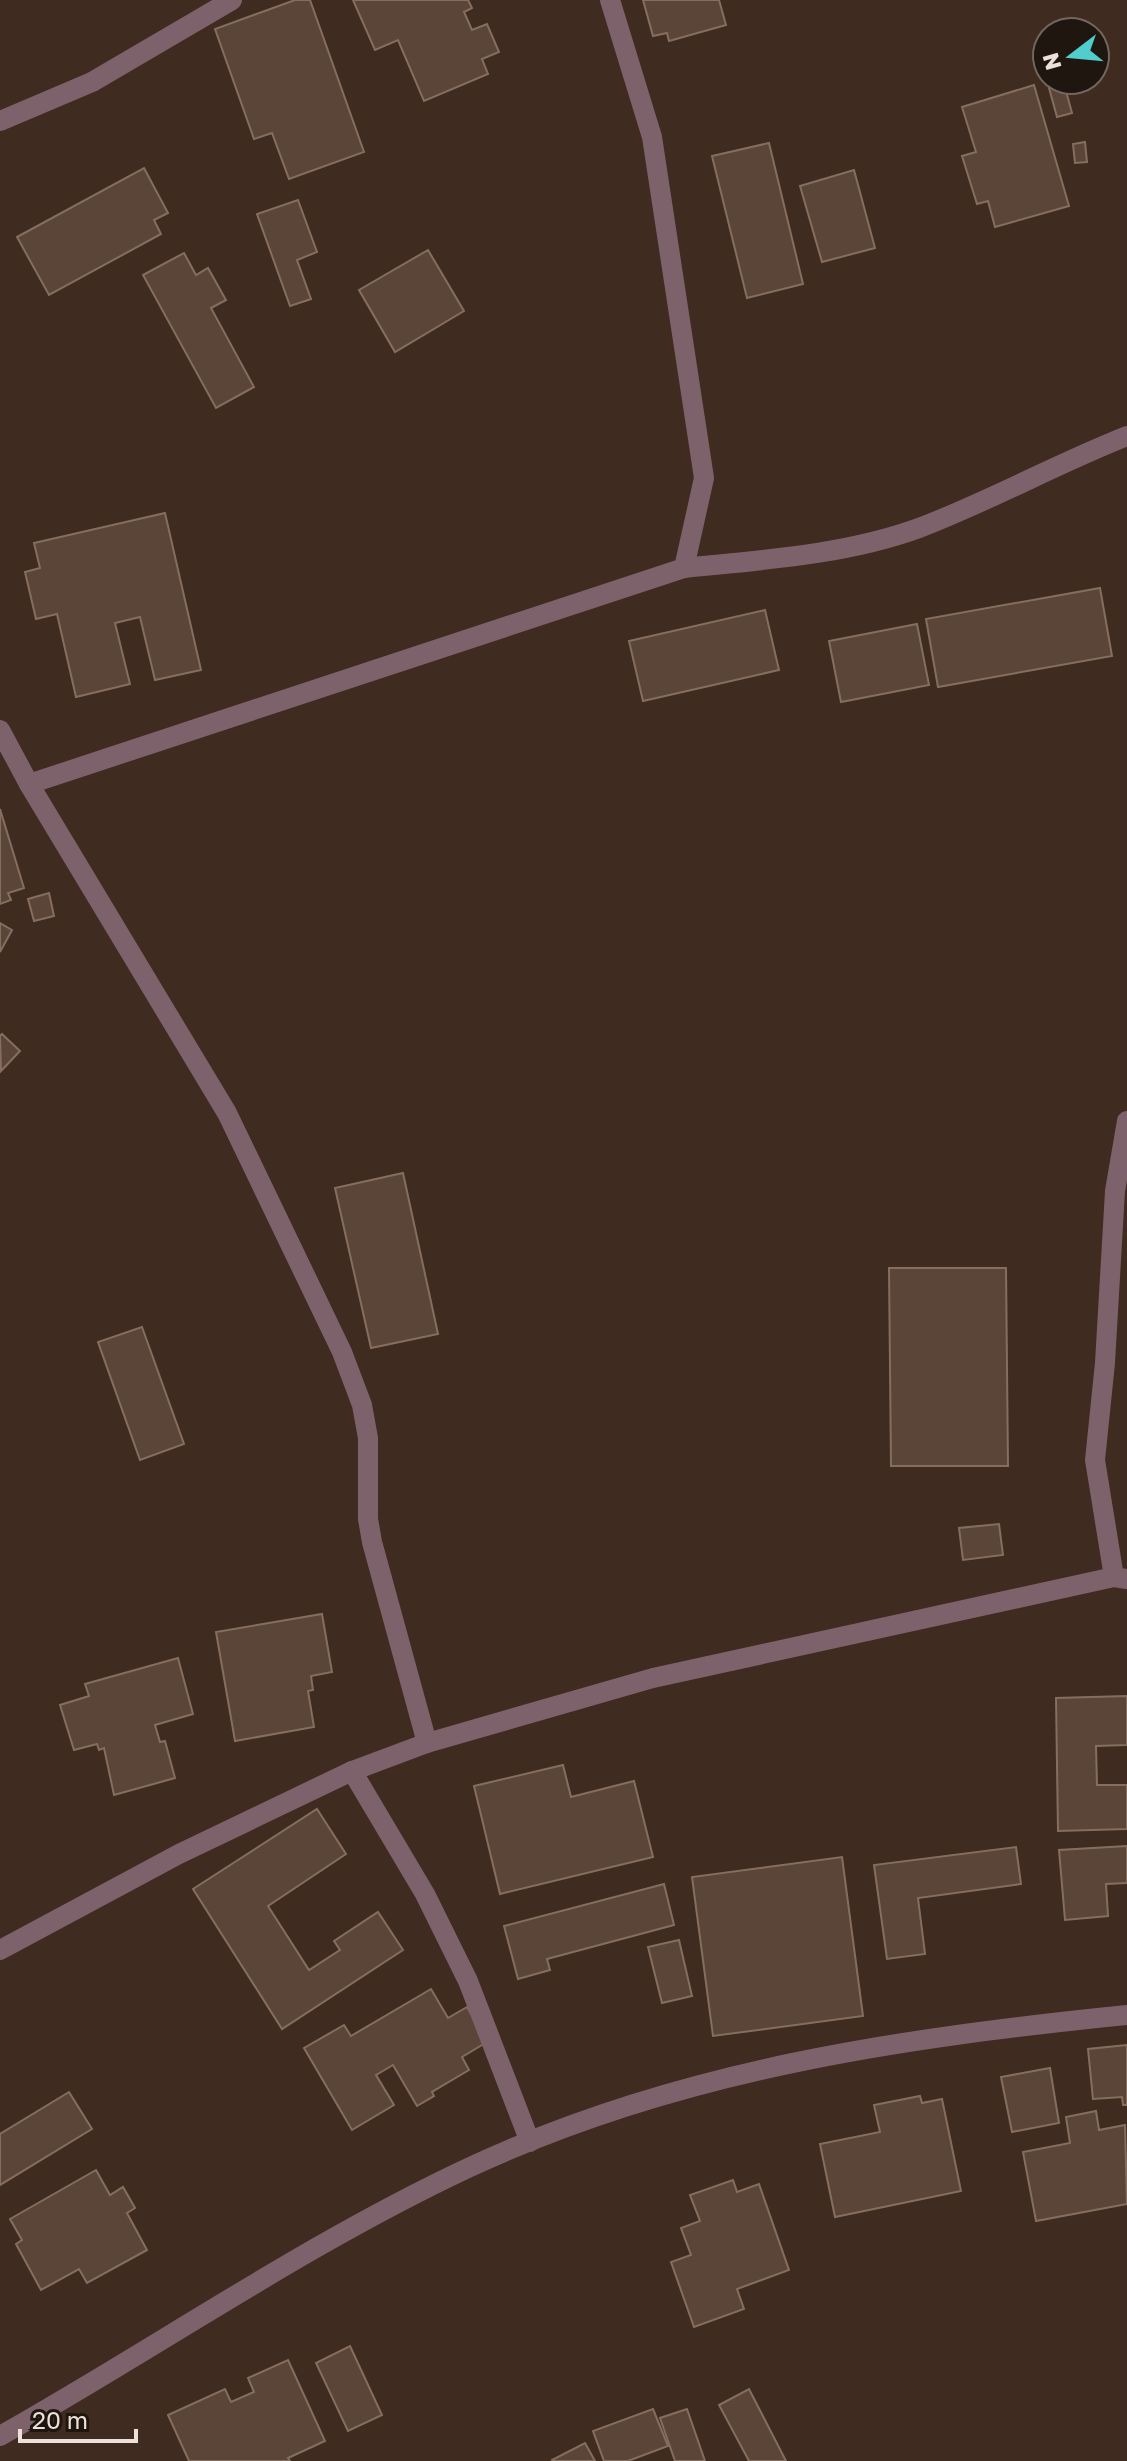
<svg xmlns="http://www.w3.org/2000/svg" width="1127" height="2461" font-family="'Golos Text',sans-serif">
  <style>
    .building { fill: #5b4538; stroke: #856e5f; stroke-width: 2 }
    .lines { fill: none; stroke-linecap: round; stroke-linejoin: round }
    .minor { stroke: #7d626c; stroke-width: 20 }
  </style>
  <rect width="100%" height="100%" fill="#3f2b1f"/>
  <!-- building -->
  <g class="building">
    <path d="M295,0H310L364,152L289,179L272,133L254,139L215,29Z"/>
    <path d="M353,0H468L472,8L464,12L472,30L487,24L499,52L482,59L488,74L424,101L398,40L375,50Z"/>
    <path d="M643,0H719L726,25L669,41L667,33L653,36Z"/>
    <path d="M1064,84L1072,113L1057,117L1049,88Z"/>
    <path d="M1034,85L1069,206L995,227L988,201L977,204L962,156L976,152L962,107Z"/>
    <path d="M1085,142L1087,162L1075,163L1073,144Z"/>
    <path d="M769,143L803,284L747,298L712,156Z"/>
    <path d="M144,168L168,213L154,220L161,234L49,295L17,237Z"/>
    <path d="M854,170L875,248L822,262L800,186Z"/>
    <path d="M298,200L317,252L297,260L311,299L290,306L257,214Z"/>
    <path d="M428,250L464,311L395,352L359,290Z"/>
    <path d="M184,253L196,275L208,268L226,300L211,308L254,387L216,408L143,275Z"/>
    <path d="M165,513L201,670L155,680L140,617L115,623L130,684L76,697L57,614L36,619L25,572L40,568L34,543Z"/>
    <path d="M1100,588L1112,656L938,687L926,619Z"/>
    <path d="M765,610L779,670L643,701L629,641Z"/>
    <path d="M917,624L929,685L841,702L829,641Z"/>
    <path d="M0,809L24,888L8,893L11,900L0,904Z"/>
    <path d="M49,893L54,916L34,921L28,899Z"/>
    <path d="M0,923L12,930L0,952Z"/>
    <path d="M2,1034L20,1051L1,1071L0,1036Z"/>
    <path d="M403,1173L438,1334L371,1348L335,1188Z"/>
    <path d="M889,1268H1006L1008,1466H891Z"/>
    <path d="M142,1327L184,1444L140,1460L98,1342Z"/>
    <path d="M999,1524L1003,1555L963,1560L959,1528Z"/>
    <path d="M322,1614L332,1672L311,1676L313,1690L308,1691L314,1727L235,1741L216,1632Z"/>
    <path d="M178,1658L193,1714L155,1725L160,1742L165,1741L175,1778L114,1795L104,1748L99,1750L97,1744L74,1750L60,1705L89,1696L85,1684Z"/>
    <path d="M1127,1696V1745L1096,1746L1097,1785H1127V1829L1058,1831L1056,1698Z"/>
    <path d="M563,1765L571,1797L634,1781L653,1857L500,1894L474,1786Z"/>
    <path d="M317,1809L346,1854L268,1906L309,1970L340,1950L334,1941L378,1912L403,1950L282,2029L193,1889Z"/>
    <path d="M1127,1846V1883L1106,1884L1108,1916L1065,1920L1059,1850Z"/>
    <path d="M1016,1847L1021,1884L918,1898L925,1954L887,1959L874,1865Z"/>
    <path d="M842,1857L863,2016L713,2036L692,1877Z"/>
    <path d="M664,1884L674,1925L547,1959L550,1970L518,1979L504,1926Z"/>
    <path d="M679,1940L692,1996L662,2003L648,1947Z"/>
    <path d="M431,1989L448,2018L467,2007L487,2042L462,2057L469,2070L432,2092L434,2096L417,2106L393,2065L376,2075L394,2105L352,2130L304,2048L344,2025L351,2036Z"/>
    <path d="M1127,2045V2105H1123L1122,2097L1093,2099L1088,2049Z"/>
    <path d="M1050,2068L1059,2123L1012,2132L1001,2077Z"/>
    <path d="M69,2092L92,2129L0,2185V2134Z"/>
    <path d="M920,2096L922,2103L942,2099L961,2191L835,2217L820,2144L880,2132L874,2105Z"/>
    <path d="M1096,2111L1099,2130L1125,2125L1127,2204L1036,2221L1023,2152L1070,2143L1066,2117Z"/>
    <path d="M96,2170L110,2195L123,2187L135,2208L127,2213L147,2250L87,2283L79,2269L41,2290L16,2244L22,2240L10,2219Z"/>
    <path d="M733,2180L737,2192L759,2184L789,2270L737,2289L744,2309L694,2327L671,2262L691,2255L681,2228L700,2221L690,2195Z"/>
    <path d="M350,2346L382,2415L348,2431L316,2363Z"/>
    <path d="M288,2360L325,2441L288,2458L290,2461H189L168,2415L225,2389L231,2402L254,2392L248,2378Z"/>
    <path d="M749,2389L786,2461H749L719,2405Z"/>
    <path d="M653,2409L668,2446L628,2461H604L593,2431Z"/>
    <path d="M687,2409L705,2461H675L660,2418Z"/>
    <path d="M585,2443L595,2461H553L552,2460Z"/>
  </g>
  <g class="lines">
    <!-- minor -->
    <g class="minor">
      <path d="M610,0L652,137L704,478L684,568"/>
      <path d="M0,121L92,82L232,0"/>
      <path d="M0,730L29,784L227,1113L342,1352L362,1405L368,1438V1519L372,1542L427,1743"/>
      <path d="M29,784L684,568C761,560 845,555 919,528C990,501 1056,464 1127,436"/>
      <path d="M1114,1577L1095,1460L1105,1363L1115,1191L1127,1121"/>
      <path d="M352,1771L425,1894L468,1981L530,2142"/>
      <path d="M0,1950L179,1854L352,1771L427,1743L653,1678L1114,1577L1127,1579"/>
      <path d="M0,2436C156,2348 306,2244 468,2168C677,2070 900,2038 1127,2015"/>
    </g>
  </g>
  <!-- north arrow -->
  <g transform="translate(1071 56) rotate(254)"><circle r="38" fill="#1f1610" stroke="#726760" stroke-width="2"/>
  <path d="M0-6L14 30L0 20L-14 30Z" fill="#52cdcd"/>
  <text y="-12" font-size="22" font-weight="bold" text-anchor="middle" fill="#eee1d9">N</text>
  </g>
  <!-- scale -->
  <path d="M20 2429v12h116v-12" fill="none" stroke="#eee1d9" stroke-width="4"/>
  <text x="32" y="2429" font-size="24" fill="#eee1d9" stroke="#1f1610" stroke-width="6" paint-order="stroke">20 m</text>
</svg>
